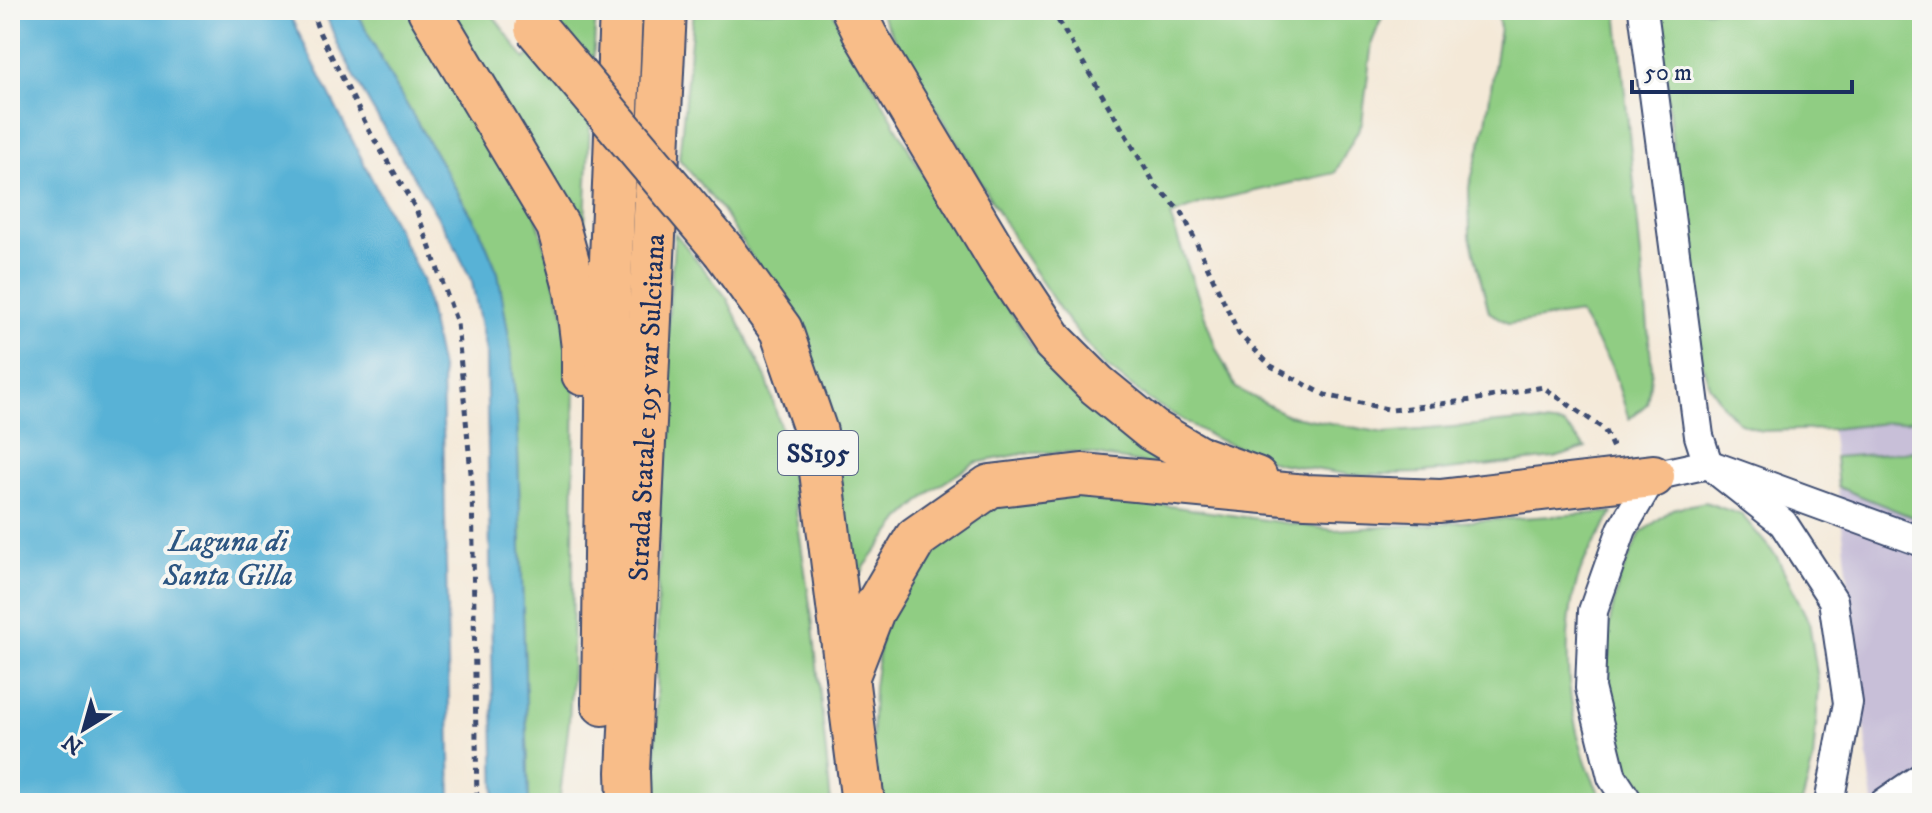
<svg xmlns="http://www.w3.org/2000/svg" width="1932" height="813" font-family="'IM FELL DW Pica',serif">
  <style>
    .industrial { fill: #c8bfd8 }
    .green { fill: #90cd83; stroke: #567e70; stroke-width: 2 }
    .water { fill: #58b2d6; stroke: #3a709a; stroke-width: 2 }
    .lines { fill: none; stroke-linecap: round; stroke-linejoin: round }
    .minor-casing { stroke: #3c4b70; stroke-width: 32 }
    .highway-casing { stroke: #3c4b70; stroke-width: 46 }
    .path { stroke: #3c4b70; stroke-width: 5; stroke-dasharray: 6 6; stroke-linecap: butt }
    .minor { stroke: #fff; stroke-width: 28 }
    .highway { stroke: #f8bd89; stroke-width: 42 }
    .highway-bridge-casing { stroke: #3c4b70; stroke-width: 46; stroke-linecap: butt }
    .highway-bridge { stroke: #f8bd89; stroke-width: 42 }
    .labels { text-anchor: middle; stroke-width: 8; stroke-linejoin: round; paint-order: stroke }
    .shield { fill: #f6f6f2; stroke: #5d6b8a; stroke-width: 2 }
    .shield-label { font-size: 26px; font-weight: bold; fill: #1b2f5e }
    .street-label { font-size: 28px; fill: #1b2f5e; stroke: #f6f6f2 }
    .water-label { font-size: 30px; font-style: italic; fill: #2d5682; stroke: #f6f6f2 }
  </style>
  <rect width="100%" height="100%" fill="#f6f6f2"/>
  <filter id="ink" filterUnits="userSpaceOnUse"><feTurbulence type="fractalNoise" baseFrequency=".0125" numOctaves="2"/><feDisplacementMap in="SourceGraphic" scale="16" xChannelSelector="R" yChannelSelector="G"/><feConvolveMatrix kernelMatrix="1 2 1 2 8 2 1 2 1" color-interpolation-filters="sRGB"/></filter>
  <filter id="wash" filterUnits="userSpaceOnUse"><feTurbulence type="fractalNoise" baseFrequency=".006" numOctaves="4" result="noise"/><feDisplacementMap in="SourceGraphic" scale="32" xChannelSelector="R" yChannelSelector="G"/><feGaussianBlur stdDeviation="1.8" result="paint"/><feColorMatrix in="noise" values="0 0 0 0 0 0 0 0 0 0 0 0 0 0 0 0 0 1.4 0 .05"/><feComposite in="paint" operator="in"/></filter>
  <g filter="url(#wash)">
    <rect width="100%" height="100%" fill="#f4e9d8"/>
    <!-- industrial -->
    <path class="industrial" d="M1922,10V803H1873L1820,327Z"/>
    <!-- green -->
    <g class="green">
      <path d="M356,10H416L533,204L575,353L572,668L569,722L559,803H529L517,419L510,343L498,273L480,230L391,78Z"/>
      <path d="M441,10H489L525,59L557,24L545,10H596L584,239L572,227Z"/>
      <path d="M694,10H832L912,155L1034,349L1182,470L1078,452L1027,453L975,463L934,489L901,519L865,566L848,600L786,310L721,209L679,159Z"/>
      <path d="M878,10H1385L1372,42L1362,123L1335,173L1207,202L1170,216L1216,348L1236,388L1287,415L1384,433L1521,421L1564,425L1586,448L1554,458L1422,473L1350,475L1277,463L1214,438L1149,400L1103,364L1067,320L1023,254Z"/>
      <path d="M1496,10H1617L1652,369L1647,404L1629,419L1612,367L1579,313L1509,324L1489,312L1470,236L1469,187L1486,123L1500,27Z"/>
      <path d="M1658,10H1922V419L1831,429L1761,431L1738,422L1725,408L1709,385L1702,363L1683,242Z"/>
      <path d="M675,233L727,298L767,380L787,450L813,625L831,803H655C657,613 658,423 675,233Z"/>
      <path d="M1918,451L1922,452V521L1838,487L1835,457Z"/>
      <path d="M1060,490L1334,530L1613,512C1604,528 1593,544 1585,560C1554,627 1567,741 1605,803H881L872,745L874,687L883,620L920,559L989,503Z"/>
      <path d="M1705,502L1742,515L1777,557L1809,622L1819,686L1813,761L1802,803H1644L1622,757L1608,694L1607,635L1619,580L1640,534L1672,509Z"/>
    </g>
    <!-- water -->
    <g class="water">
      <path d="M10,10H287L422,279L442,374L451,803H10Z"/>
      <path d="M324,10H356L391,78L480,230L498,273L510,343L517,419L529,803H495L486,352L472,282L453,242L370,105L338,45Z"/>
    </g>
  </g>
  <g filter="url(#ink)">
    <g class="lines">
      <!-- minor casing -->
      <g class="minor-casing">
        <g id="minor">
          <path d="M1643,10L1699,436L1708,464L1783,523L1833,600L1848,703L1829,803"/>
          <path d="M1629,803L1612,777L1590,688L1593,611L1622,529L1653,476L1708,464L1922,542"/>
          <path d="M1884,803L1922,777"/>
        </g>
      </g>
      <!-- highway casing -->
      <g class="highway-casing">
        <g id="highway">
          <path d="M429,10L558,226L576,291L583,348V374"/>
          <path d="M853,10L866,36L999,259L1054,342L1097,385L1152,430L1198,457L1256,478"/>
          <path d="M724,251L781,330L816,432L863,803"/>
          <path d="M848,676L873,611L916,538L990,486L1082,475L1306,496L1440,501L1653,476"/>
          <path d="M603,704L608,335L621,10"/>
          <path id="s1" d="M629,803L628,772L665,10"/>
        </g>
      </g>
      <!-- path -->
      <g class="path">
        <path d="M311,10L320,34L371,134L416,209L457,323L472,484L477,803"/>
        <path d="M1052,10L1156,186L1182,212L1239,334L1271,366L1325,395L1392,410L1473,400L1543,387L1604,429L1613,448"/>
      </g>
      <!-- minor -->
      <use href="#minor" class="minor"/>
      <!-- highway -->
      <use href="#highway" class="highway"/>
      <!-- highway-bridge casing -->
      <g class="highway-bridge-casing">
        <path id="highway-bridge" d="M536,28L724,251"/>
      </g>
      <!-- highway-bridge -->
      <use href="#highway-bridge" class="highway-bridge"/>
    </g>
  </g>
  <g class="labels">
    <!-- shield labels -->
    <rect class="shield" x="778" y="431" width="80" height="44" rx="6"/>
    <g class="shield-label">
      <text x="818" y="462">SS195</text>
    </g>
    <!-- street labels -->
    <g class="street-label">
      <text dy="10" stroke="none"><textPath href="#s1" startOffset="396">Strada Statale 195 var Sulcitana</textPath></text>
    </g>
    <!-- water labels -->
    <g class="water-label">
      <text x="228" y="551">Laguna di<tspan x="228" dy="34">Santa Gilla</tspan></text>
    </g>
  </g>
  <!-- margin -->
  <rect width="1932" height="813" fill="none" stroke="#f6f6f2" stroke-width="40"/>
  <!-- north arrow -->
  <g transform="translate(84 729) rotate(217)" stroke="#f6f6f2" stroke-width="6" paint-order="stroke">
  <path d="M0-6L14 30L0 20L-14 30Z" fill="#1b2f5e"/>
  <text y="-12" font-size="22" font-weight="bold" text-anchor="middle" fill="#1b2f5e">N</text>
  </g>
  <!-- scale -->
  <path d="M1632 80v12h220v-12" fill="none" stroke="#1b2f5e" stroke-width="4"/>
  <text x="1644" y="80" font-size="24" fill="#1b2f5e" stroke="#f6f6f2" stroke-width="6" paint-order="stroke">50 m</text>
</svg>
